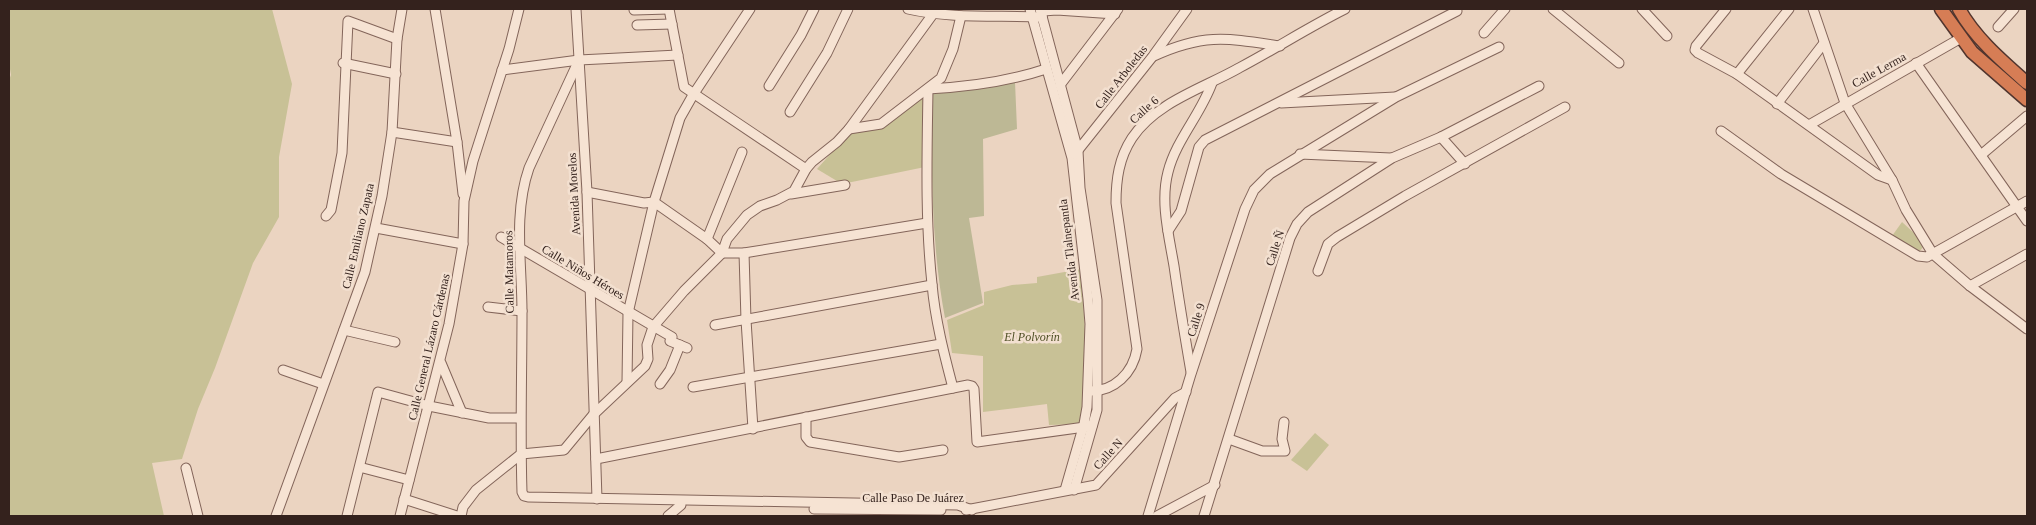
<svg xmlns="http://www.w3.org/2000/svg" width="2036" height="525" font-family="Georgia,serif">
  <style>
    .green { fill: #c8c196 }
    .cemetery { fill: #bdb895 }
    .lines { fill: none; stroke-linecap: round; stroke-linejoin: round }
    .minor-casing { stroke: #83655a; stroke-width: 11 }
    .highway-casing { stroke: #51352e; stroke-width: 15 }
    .minor { stroke: #f6e3d3; stroke-width: 9 }
    .highway { stroke: #d67d55; stroke-width: 12 }
    .labels { text-anchor: middle; stroke-width: 5; stroke-linejoin: round; paint-order: stroke }
    .street-label { font-size: 12px; fill: #34221d; stroke: #f3e0d0 }
    .park-label { font-size: 12px; font-style: italic; fill: #4f4f25; stroke: #f3e0d0 }
  </style>
  <rect width="100%" height="100%" fill="#ebd4c1"/>
  <!-- green -->
  <g class="green">
    <path d="M9,9H272L292,84L279,157V217L253,263L215,368L198,409L182,459L152,463L164,516H9V80L11,75L9,63Z"/>
    <path d="M926,94L925,167L842,184L817,169L850,132L883,126Z"/>
    <path d="M1902,222L1914,233L1924,246L1919,252L1892,236Z"/>
    <path d="M1081,269L1087,361L1084,424L1049,425L1047,404L983,412V356L952,353L947,320L984,305V292L1012,285L1037,283V277Z"/>
    <path d="M1315,433L1329,445L1307,471L1291,460Z"/>
  </g>
  <!-- cemetery -->
  <path class="cemetery" d="M1015,82L1017,129L983,139L984,216L969,218L983,303L945,318C931,243 931,167 932,92Z"/>
  <g class="lines">
    <!-- minor casing -->
    <g class="minor-casing">
      <g id="minor">
        <path d="M435,9L457,142L463,194"/>
        <path d="M576,9L587,192L597,499"/>
        <path d="M669,9L684,87L806,169"/>
        <path d="M908,9C952,19 997,15 1042,17L1043,11L1057,10L1115,14"/>
        <path d="M1030,9L1072,158L1088,299L1090,324L1087,407L1084,424L1065,490"/>
        <path d="M1040,9L1078,151L1080,188L1097,300V410L1074,490"/>
        <path d="M1553,9L1619,63"/>
        <path d="M1642,9L1667,36"/>
        <path d="M1726,9L1696,46L1695,50L1698,53L1737,74L1878,175L1892,180"/>
        <path d="M1813,9L1845,103L1892,180L1906,210L1933,254L1970,286L2027,329"/>
        <path d="M634,10L669,9"/>
        <path d="M637,25L672,24"/>
        <path d="M1998,27L2014,9"/>
        <path d="M1484,33L1505,9"/>
        <path d="M1154,56C1204,33 1227,38 1280,46"/>
        <path d="M579,60L529,168C513,214 522,264 522,312C522,372 520,432 522,492L524,496L528,497L958,505L972,510"/>
        <path d="M343,63L396,74"/>
        <path d="M1916,63L2027,221"/>
        <path d="M502,70L579,60L678,55"/>
        <path d="M1737,74L1789,9"/>
        <path d="M1060,85L1118,9"/>
        <path d="M769,86L801,35L814,9"/>
        <path d="M928,89C927,154 925,219 932,284C935,319 944,354 953,388"/>
        <path d="M928,89C969,87 1007,82 1046,69"/>
        <path d="M1281,103L1395,97"/>
        <path d="M1777,104L1824,43"/>
        <path d="M790,112L827,53L848,9"/>
        <path d="M1809,125L1961,38"/>
        <path d="M849,129L881,124L941,78L953,49L961,16"/>
        <path d="M1721,131L1781,174L1918,256L1927,257L2027,201"/>
        <path d="M392,132L457,142"/>
        <path d="M1441,137L1465,164"/>
        <path d="M1075,154L1153,56L1187,9"/>
        <path d="M1300,154L1391,158"/>
        <path d="M1981,155L2027,116"/>
        <path d="M587,192L644,203L654,202L707,239L722,253H744L927,223"/>
        <path d="M791,194L845,185"/>
        <path d="M326,216L331,210L342,153L348,21L397,39"/>
        <path d="M376,228L463,244"/>
        <path d="M1168,231L1181,211L1199,147L1205,140L1457,11"/>
        <path d="M501,237L672,337L670,341L687,348"/>
        <path d="M707,239L742,152"/>
        <path d="M744,253L746,320L753,429"/>
        <path d="M1318,271L1328,244L1337,237L1405,196L1565,107"/>
        <path d="M1970,286L2027,254"/>
        <path d="M488,307L522,311"/>
        <path d="M715,325L932,285"/>
        <path d="M344,330L395,342"/>
        <path d="M441,363L462,413"/>
        <path d="M283,370L323,384"/>
        <path d="M1191,372C1185,337 1179,301 1174,266C1169,236 1160,202 1168,172C1176,140 1201,114 1212,83"/>
        <path d="M627,382L628,313L654,202L680,118L693,95L750,9"/>
        <path d="M660,384L670,370L680,345"/>
        <path d="M693,387L941,344"/>
        <path d="M1089,391C1114,392 1133,373 1137,349L1116,203C1116,179 1119,158 1132,138C1156,102 1204,88 1239,68C1275,49 1309,27 1345,9"/>
        <path d="M806,417V437L810,442L899,457L943,450"/>
        <path d="M1229,439L1262,451H1285L1282,439L1284,422"/>
        <path d="M596,459L968,385L972,386L974,389L977,442L1092,426"/>
        <path d="M186,468L198,516"/>
        <path d="M363,468L409,480"/>
        <path d="M404,499L457,516"/>
        <path d="M814,509L941,510"/>
        <path d="M966,510L1096,485L1175,398L1186,392"/>
        <path d="M276,516L365,272L382,196L392,132L397,39L402,9"/>
        <path d="M347,516L378,392L429,406L489,418H520"/>
        <path d="M400,516L449,324L463,244L464,201L473,161L509,49L519,9"/>
        <path d="M461,516L463,507L476,490L521,454L564,450L593,415L645,366L648,359L647,345L653,327L684,291L722,253L727,239L747,215L760,206L777,200L794,191L806,169L812,162L837,142L849,129L933,14"/>
        <path d="M668,516L681,505"/>
        <path d="M1148,516L1191,374L1245,209L1254,190L1270,174L1396,97L1499,47"/>
        <path d="M1157,516L1215,485"/>
        <path d="M1204,516L1290,238L1297,224L1308,212L1392,158L1441,137L1539,86"/>
      </g>
    </g>
    <!-- highway casing -->
    <g class="highway-casing">
      <g id="highway">
        <path d="M1941,9L1972,52L2027,100"/>
        <path d="M1959,9C1975,38 2002,61 2027,83"/>
      </g>
    </g>
    <!-- minor -->
    <use href="#minor" class="minor"/>
    <!-- highway -->
    <use href="#highway" class="highway"/>
  </g>
  <g class="labels">
    <!-- street labels -->
    <g class="street-label">
      <text transform="translate(1879 70) rotate(-29)" y="4">Calle Lerma</text>
      <text transform="translate(1121 77) rotate(-52)" y="4">Calle Arboledas</text>
      <text transform="translate(1144 110) rotate(-42)" y="4">Calle 6</text>
      <text transform="translate(574 194) rotate(-93)" y="4">Avenida Morelos</text>
      <text transform="translate(358 236) rotate(-77)" y="4">Calle Emiliano Zapata</text>
      <text transform="translate(1275 248) rotate(-72)" y="4">Calle Ñ</text>
      <text transform="translate(1069 250) rotate(-97)" y="4">Avenida Tlalnepantla</text>
      <text transform="translate(509 272) rotate(-91)" y="4">Calle Matamoros</text>
      <text transform="translate(583 272) rotate(31)" y="4">Calle Niños Héroes</text>
      <text transform="translate(1196 320) rotate(-72)" y="4">Calle 9</text>
      <text transform="translate(429 347) rotate(-77)" y="4">Calle General Lázaro Cárdenas</text>
      <text transform="translate(1108 454) rotate(-48)" y="4">Calle N</text>
      <text x="913" y="502">Calle Paso De Juárez</text>
    </g>
    <!-- park labels -->
    <g class="park-label">
      <text x="1032" y="341">El Polvorín</text>
    </g>
  </g>
  <!-- border -->
  <rect width="2036" height="525" fill="none" stroke="#34221d" stroke-width="20"/>
</svg>
